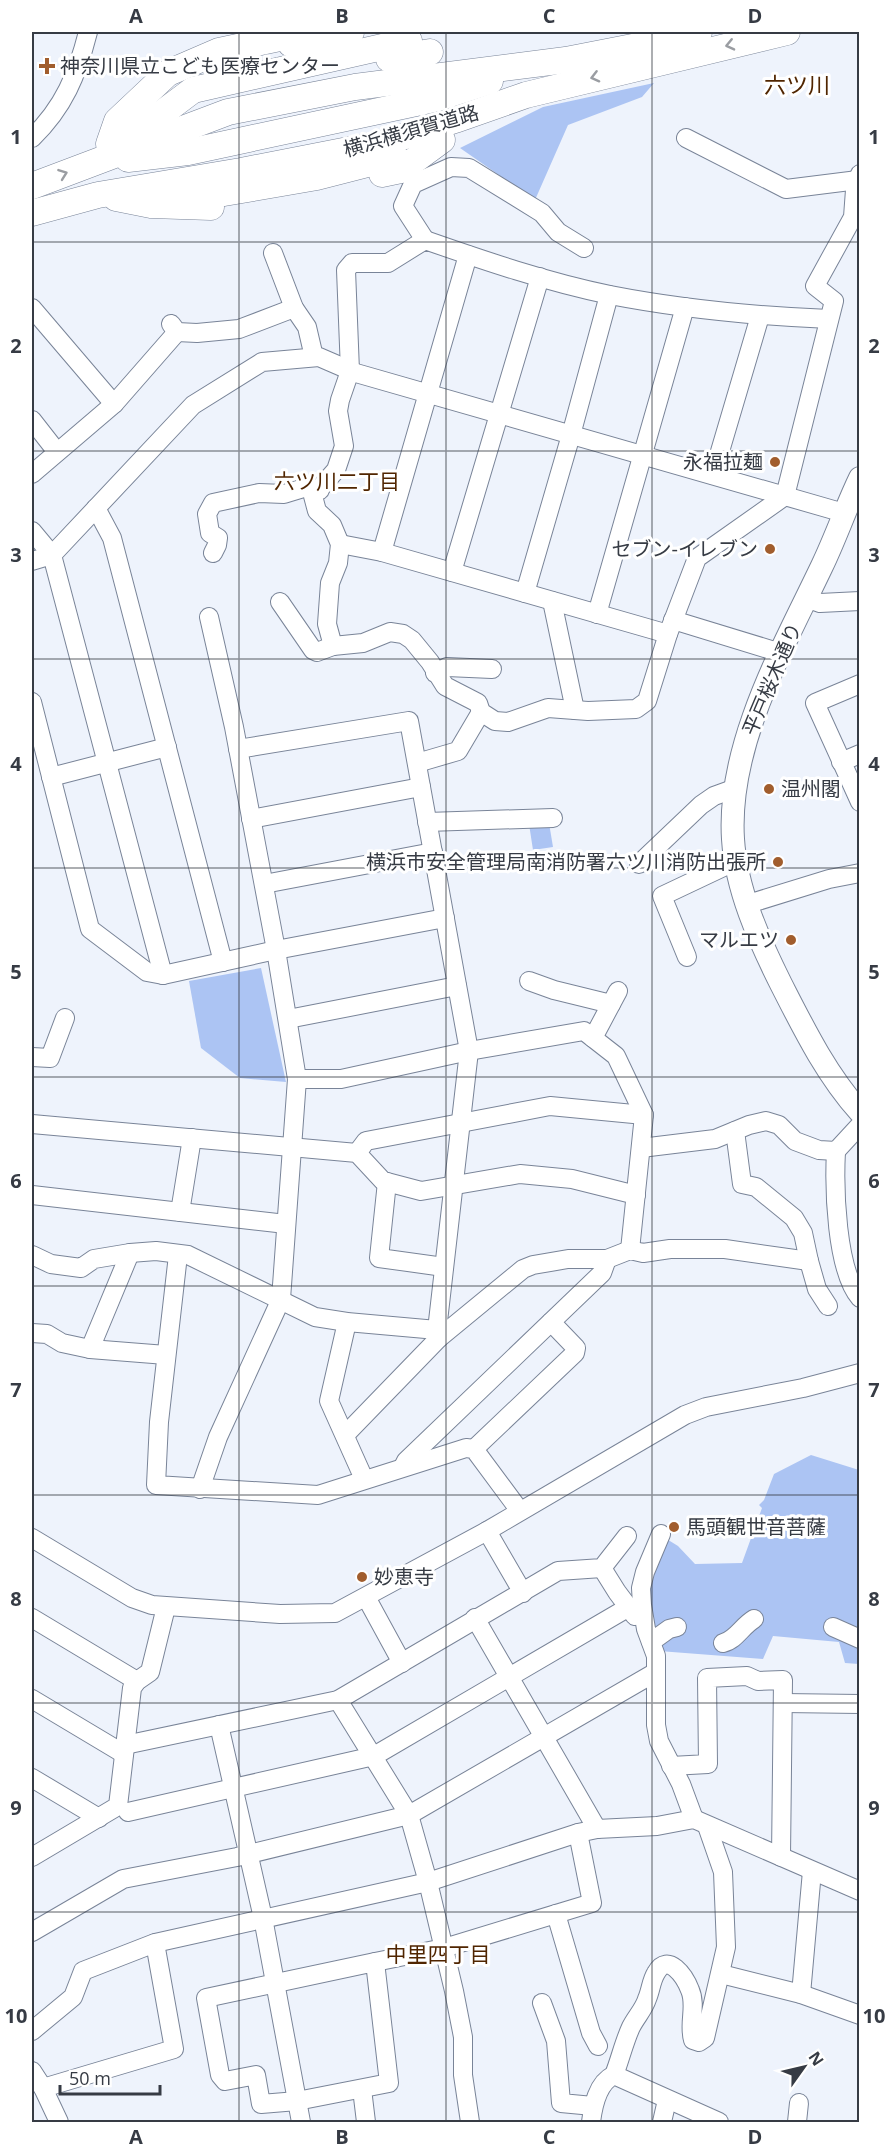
<svg xmlns="http://www.w3.org/2000/svg" width="891" height="2154" font-family="'Open Sans','Noto Sans JP',sans-serif">
  <style>
    .green { fill: #acc4f3 }
    .lines { fill: none; stroke-linecap: round; stroke-linejoin: round }
    .minor-casing { stroke: #798498; stroke-width: 20 }
    .major-casing { stroke: #798498; stroke-width: 24 }
    .highway-casing { stroke: #798498; stroke-width: 27 }
    .minor { stroke: #fff; stroke-width: 18 }
    .major { stroke: #fff; stroke-width: 22 }
    .highway { stroke: #fff; stroke-width: 26 }
    .oneway { stroke: #9a9da2 }
    .grid { fill: none; stroke: #363b44; stroke-width: 1.5; stroke-opacity: 0.55 }
    .poi-dot { fill: #a15d2d; stroke: #fff; stroke-width: 2 }
    .labels { text-anchor: middle; stroke-width: 6; stroke-linejoin: round; paint-order: stroke }
    .poi-label { font-size: 20px; fill: #363b44; stroke: #fff; text-anchor: start }
    .street-label { font-size: 20px; fill: #363b44; stroke: #fff }
    .neighbourhood-label { font-size: 21px; fill: #502500; stroke: #fff }
    .quarter-label { font-size: 22px; fill: #502500; stroke: #fff }
    .neatline { fill: none; stroke: #363b44; stroke-width: 2 }
    .grid-label { font-size: 20px; text-anchor: middle; font-weight: bold; fill: #363b44 }
  </style>
  <rect width="100%" height="100%" fill="#eef3fc"/>
  <!-- green -->
  <g class="green">
    <path d="M654,83L642,97L568,125L535,200L460,148L543,107Z"/>
    <path d="M549,823L553,847L533,850L529,824Z"/>
    <path d="M261,968L286,1082L240,1078L201,1048L189,981Z"/>
    <path d="M811,1455L859,1470V1664L845,1663L839,1642L773,1636L763,1659L659,1651L648,1611L654,1564L665,1538L678,1546L695,1564L742,1563L762,1508L759,1505L764,1500L774,1474Z"/>
  </g>
  <g class="lines">
    <!-- minor casing -->
    <g class="minor-casing">
      <g id="minor">
        <path d="M32,138C64,107 77,75 88,32"/>
        <path d="M686,138L786,189L858,180"/>
        <path d="M425,240L403,206L413,184L451,167L469,168L542,213L558,232L584,248"/>
        <path d="M273,253L294,308L307,327L314,357"/>
        <path d="M32,308L114,404"/>
        <path d="M171,324L177,332L197,333L239,329L294,308"/>
        <path d="M32,420L57,452"/>
        <path d="M32,474L114,404L177,332"/>
        <path d="M713,475L760,316"/>
        <path d="M96,508L112,538L223,962"/>
        <path d="M32,531L52,555L163,975"/>
        <path d="M340,544L382,552L668,634"/>
        <path d="M382,552L468,255"/>
        <path d="M213,553L217,545L218,538L210,533L207,514L213,503L259,493L284,494L307,487L320,490"/>
        <path d="M32,561L52,555L193,405L262,362L319,357L356,373L844,513"/>
        <path d="M452,572L540,277"/>
        <path d="M525,593L571,435L609,295"/>
        <path d="M806,598L820,603L860,601"/>
        <path d="M552,601L575,710"/>
        <path d="M280,602L313,650L317,652L333,646L363,643L390,632L403,634L412,640L430,662L445,686L478,703L481,712L495,721L508,722L548,708L588,711L636,709L647,701L668,634L697,558L785,496L834,301L815,286L853,217L855,190L860,174"/>
        <path d="M597,614L685,307"/>
        <path d="M673,620L781,653"/>
        <path d="M333,646L327,624L330,583L338,563L340,544L332,525L317,511L313,496L336,470L344,446L338,411L340,400L350,371L346,270L352,263H388L425,240C485,261 547,282 610,295C682,309 756,316 829,319"/>
        <path d="M435,673L447,667L492,669"/>
        <path d="M860,684L815,703L860,802"/>
        <path d="M32,702L90,929L147,972L163,975L276,950L445,918"/>
        <path d="M238,749L409,721L469,1051L437,1330"/>
        <path d="M841,762L860,754"/>
        <path d="M417,763L458,751L481,712"/>
        <path d="M51,777L167,747"/>
        <path d="M251,819L421,787"/>
        <path d="M427,822L553,818"/>
        <path d="M639,864L701,805L714,796L736,788"/>
        <path d="M264,884L433,852"/>
        <path d="M748,904L829,879L860,873"/>
        <path d="M687,957L662,896L736,861"/>
        <path d="M529,981L554,990L611,1004"/>
        <path d="M288,1019L457,986"/>
        <path d="M593,1038L618,991"/>
        <path d="M32,1057L50,1058L65,1018"/>
        <path d="M297,1079H341L469,1051L584,1031L616,1056L644,1115L630,1250"/>
        <path d="M32,1124L357,1153L383,1181L421,1191L520,1174L572,1179L636,1195"/>
        <path d="M735,1131L742,1184L756,1187L794,1218L803,1233L809,1261L817,1289L828,1306"/>
        <path d="M641,1148L715,1139L749,1125L766,1121L779,1125L795,1141L819,1150L836,1151L860,1125"/>
        <path d="M836,1151C834,1188 836,1270 860,1298"/>
        <path d="M357,1153L366,1141L550,1106L644,1115"/>
        <path d="M387,1182L379,1258L444,1267"/>
        <path d="M32,1195L286,1224"/>
        <path d="M180,1212L192,1138"/>
        <path d="M32,1255L51,1264L81,1268L94,1259L130,1253L156,1251L188,1255L315,1317L347,1322L437,1330L439,1338"/>
        <path d="M178,1255L159,1422L156,1485L318,1495L466,1448L474,1449L520,1511"/>
        <path d="M347,1322L329,1401L364,1479"/>
        <path d="M32,1333L47,1334L62,1343L90,1349L166,1355"/>
        <path d="M90,1349L130,1253"/>
        <path d="M345,1435L439,1338L523,1269L533,1265L568,1259H607L630,1250L643,1253L670,1249H725L809,1261"/>
        <path d="M474,1449L575,1353L576,1348L551,1322"/>
        <path d="M403,1467L406,1461L602,1273L607,1259"/>
        <path d="M200,1489L218,1437L281,1299L297,1079L276,950L234,727L209,617"/>
        <path d="M487,1531L523,1593"/>
        <path d="M661,1534L645,1572L641,1588L642,1605L646,1629L656,1656V1725L659,1741L681,1784L694,1819"/>
        <path d="M32,1538L132,1598L152,1605L280,1614L335,1613L487,1531L685,1415L706,1407L803,1388L860,1373"/>
        <path d="M602,1568L617,1592L635,1616"/>
        <path d="M366,1597L402,1663"/>
        <path d="M32,1618L137,1681"/>
        <path d="M475,1618L597,1829"/>
        <path d="M833,1627L860,1639"/>
        <path d="M651,1642L669,1629L677,1627"/>
        <path d="M723,1643C736,1640 742,1626 754,1619"/>
        <path d="M32,1699L124,1754"/>
        <path d="M338,1700L409,1815L428,1882L454,1991L463,2037V2075L470,2122"/>
        <path d="M783,1703L860,1704"/>
        <path d="M219,1725L263,1918L301,2122"/>
        <path d="M125,1745L338,1700L558,1571L602,1568L627,1536"/>
        <path d="M671,1766L708,1764L707,1678L747,1676L758,1681L783,1680L781,1857"/>
        <path d="M32,1778L99,1818"/>
        <path d="M128,1812L374,1756L629,1607"/>
        <path d="M32,1857L118,1806L132,1688L137,1681L150,1672L166,1607"/>
        <path d="M556,1914L591,2033L598,2046"/>
        <path d="M32,1932L123,1879L237,1857L409,1815L656,1672"/>
        <path d="M375,1962L389,2083L297,2101L261,2104L256,2075L225,2081L220,2075L206,1998Z"/>
        <path d="M375,1962L444,1948L592,1903L578,1833"/>
        <path d="M721,1974L801,1994L860,2015"/>
        <path d="M801,1994L812,1871"/>
        <path d="M542,2003L556,2041L561,2103L593,2106"/>
        <path d="M32,2031L73,1997L83,1971L155,1943L428,1882L578,1833L597,1829L657,1826L694,1819L860,1891"/>
        <path d="M32,2071L43,2088L59,2122"/>
        <path d="M614,2075C620,2060 624,2042 631,2027C636,2017 644,2009 647,1999C651,1990 651,1981 656,1973C668,1951 685,1977 690,1990C697,2006 688,2023 693,2040L699,2042L705,2038L726,1947L723,1872L707,1826"/>
        <path d="M43,2088L174,2049L155,1943"/>
        <path d="M362,2089L366,2122"/>
        <path d="M591,2122C593,2106 597,2083 614,2075L719,2122"/>
        <path d="M662,2122L667,2100"/>
        <path d="M797,2122L799,2103"/>
      </g>
    </g>
    <!-- major casing -->
    <g class="major-casing">
      <path id="major" d="M860,478C846,507 836,537 822,566C783,648 727,745 733,839C736,889 759,940 781,984C804,1029 826,1074 860,1112"/>
    </g>
    <!-- highway casing -->
    <g class="highway-casing">
      <g id="highway">
        <path d="M291,44L351,32"/>
        <path d="M389,59L430,52"/>
        <path d="M115,139L157,117L193,90L409,41"/>
        <path d="M109,144L117,121L168,73L219,51L308,32"/>
        <path d="M128,159L188,152L416,103L438,98L490,81"/>
        <path d="M382,174L401,170L442,140"/>
        <path d="M32,186L228,112L355,87L566,60L648,44L699,32"/>
        <path d="M184,190L224,193L317,177L395,157"/>
        <path d="M116,198L151,205L211,207"/>
        <path d="M32,213L98,195L241,171L384,143L455,120L526,95L787,32"/>
      </g>
    </g>
    <!-- minor -->
    <use href="#minor" class="minor"/>
    <!-- major -->
    <use href="#major" class="major"/>
    <!-- highway -->
    <use href="#highway" class="highway"/>
  </g>
  <!-- one-way arrows -->
  <defs><path id="oneway-chevron" d="M-2-3.5L2.5 0L-2 3.5" fill="none" stroke-width="1.6" stroke-linecap="round" stroke-linejoin="round" transform="scale(1.5)"/></defs>
  <g class="oneway">
    <use href="#oneway-chevron" transform="translate(730 45) rotate(167)"/>
    <use href="#oneway-chevron" transform="translate(595 77) rotate(166)"/>
    <use href="#oneway-chevron" transform="translate(63 174) rotate(-20)"/>
  </g>
  <!-- grid -->
  <path class="grid" d="M239,32V2122M446,32V2122M652,32V2122M32,242H860M32,451H860M32,659H860M32,868H860M32,1077H860M32,1286H860M32,1495H860M32,1703H860M32,1912H860"/>
  <!-- markers -->
  <g class="poi-dot">
    <path d="M44 57h6v6h6v6h-6v6h-6v-6h-6v-6h6z"/>
    <circle cx="775" cy="462" r="6"/>
    <circle cx="770" cy="549" r="6"/>
    <circle cx="769" cy="789" r="6"/>
    <circle cx="778" cy="862" r="6"/>
    <circle cx="791" cy="940" r="6"/>
    <circle cx="674" cy="1527" r="6"/>
    <circle cx="362" cy="1577" r="6"/>
  </g>
  <g class="labels">
    <!-- poi labels -->
    <g class="poi-label">
      <text x="60" y="73">神奈川県立こども医療センター</text>
      <text x="763" y="469" text-anchor="end">永福拉麺</text>
      <text x="758" y="556" text-anchor="end">セブン-イレブン</text>
      <text x="781" y="796">温州閣</text>
      <text x="766" y="869" text-anchor="end">横浜市安全管理局南消防署六ツ川消防出張所</text>
      <text x="779" y="947" text-anchor="end">マルエツ</text>
      <text x="686" y="1534">馬頭観世音菩薩</text>
      <text x="374" y="1584">妙恵寺</text>
    </g>
    <!-- street labels -->
    <g class="street-label">
      <text transform="translate(411 131) rotate(-16)" y="7">横浜横須賀道路</text>
      <text transform="translate(772 679) rotate(-67)" y="7">平戸桜木通り</text>
    </g>
    <!-- neighbourhood labels -->
    <g class="neighbourhood-label">
      <text x="337" y="489">六ツ川二丁目</text>
      <text x="438" y="1962">中里四丁目</text>
    </g>
    <!-- quarter labels -->
    <g class="quarter-label">
      <text x="797" y="93">六ツ川</text>
    </g>
  </g>
  <!-- border -->
  <rect width="891" height="2154" fill="none" stroke="#ffffff" stroke-width="66"/>
  <!-- north arrow -->
  <g transform="translate(804 2067) rotate(56)" stroke="#ffffff" stroke-width="4.5" paint-order="stroke">
  <path d="M0-4.5L10 22L0 15L-10 22Z" fill="#363b44"/>
  <text y="-9" font-size="16" font-weight="bold" text-anchor="middle" fill="#363b44">N</text>
  </g>
  <!-- scale -->
  <path d="M60 2085v9h100v-9" fill="none" stroke="#363b44" stroke-width="3"/>
  <text x="69" y="2085" font-size="18" fill="#363b44" stroke="#ffffff" stroke-width="4.5" paint-order="stroke">50 m</text>
  <rect x="33" y="33" width="825" height="2088" class="neatline"/>
  <g class="grid-label">
    <text x="136" y="23">A</text>
    <text x="342" y="23">B</text>
    <text x="549" y="23">C</text>
    <text x="755" y="23">D</text>
    <text x="16" y="144">1</text>
    <text x="874" y="144">1</text>
    <text x="16" y="353">2</text>
    <text x="874" y="353">2</text>
    <text x="16" y="562">3</text>
    <text x="874" y="562">3</text>
    <text x="16" y="771">4</text>
    <text x="874" y="771">4</text>
    <text x="16" y="979">5</text>
    <text x="874" y="979">5</text>
    <text x="16" y="1188">6</text>
    <text x="874" y="1188">6</text>
    <text x="16" y="1397">7</text>
    <text x="874" y="1397">7</text>
    <text x="16" y="1606">8</text>
    <text x="874" y="1606">8</text>
    <text x="16" y="1815">9</text>
    <text x="874" y="1815">9</text>
    <text x="16" y="2023">10</text>
    <text x="874" y="2023">10</text>
    <text x="136" y="2144">A</text>
    <text x="342" y="2144">B</text>
    <text x="549" y="2144">C</text>
    <text x="755" y="2144">D</text>
  </g>
</svg>
